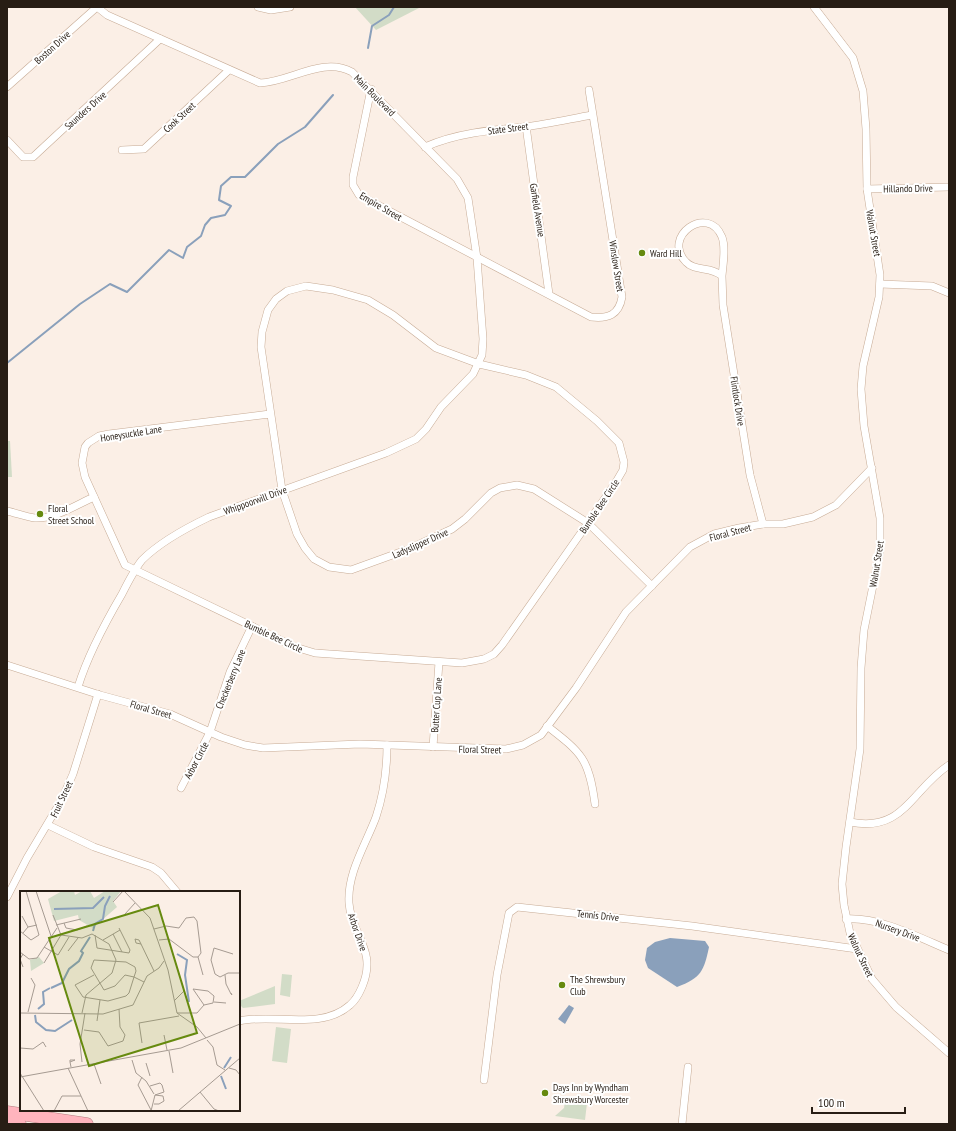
<svg xmlns="http://www.w3.org/2000/svg" width="956" height="1131" font-family="'PT Sans Narrow',sans-serif">
  <style>
    .green { fill: #d2dcc7 }
    .water { fill: #8aa0bb }
    .lines { fill: none; stroke-linecap: round; stroke-linejoin: round }
    .stream { stroke: #8aa0bb; stroke-width: 2 }
    .street-casing { stroke: #c7ab95; stroke-width: 8 }
    .highway-casing { stroke: #b37f82; stroke-width: 13 }
    .street { stroke: #fff; stroke-width: 7 }
    .highway { stroke: #ffb4bd; stroke-width: 12 }
    .poi-dot { fill: #668a0f; stroke: #fff; stroke-width: 1.5 }
    .labels { text-anchor: middle; stroke-width: 4; stroke-linejoin: round; paint-order: stroke }
    .street-label { font-size: 10px; fill: #271d14; stroke: #fff }
    .poi-label { font-size: 10px; fill: #271d14; stroke: #fff; text-anchor: start }
    .inset-river { fill: none; stroke: #8aa0bb; stroke-width: 2 }
    .inset-road { fill: none; stroke: #a69b92; stroke-width: 1 }
    .view { fill: #668a0f; fill-opacity: 0.15; stroke: #668a0f; stroke-width: 2 }
    .inset-edge { fill: none; stroke: #271d14; stroke-width: 2 }
  </style>
  <rect width="100%" height="100%" fill="#fbefe6"/>
  <!-- green -->
  <g class="green">
    <path d="M355,7H421L376,30Z"/>
    <path d="M7,441H10L12,477H7Z"/>
    <path d="M282,974L292,975L290,997L280,995Z"/>
    <path d="M275,986V1004L243,1008L240,1005L239,1001Z"/>
    <path d="M276,1027L291,1029L287,1063L272,1061Z"/>
    <path d="M565,1101L587,1103L585,1120L555,1116L564,1108Z"/>
  </g>
  <!-- water -->
  <g class="water">
    <path d="M670,938L705,941L709,947C704,971 701,978 677,987L648,968L645,960L647,948L655,942Z"/>
    <path d="M569,1005L574,1008L565,1024L558,1019Z"/>
  </g>
  <g class="lines">
    <!-- stream -->
    <g class="stream">
      <path d="M368,48L372,26L389,15L394,7"/>
      <path d="M7,363L80,304L110,284L127,292L169,250L183,258L187,247L201,236L205,225L211,218L225,215L231,206L219,200L221,186L231,177H245L278,144L305,127L333,95"/>
    </g>
    <!-- street casing -->
    <g class="street-casing">
      <g id="street">
        <path d="M258,7L271,10L290,7"/>
        <path d="M814,7L853,58L863,91L866,129L867,189L880,275L879,297L863,366L861,389L864,426L880,518V551L864,630L861,668L860,749L846,847L842,884L844,905L850,933L872,979L896,1007L949,1053"/>
        <path d="M7,87L97,7"/>
        <path d="M371,89L353,177V185L359,195L591,317C608,319 619,315 622,297L589,90"/>
        <path d="M526,126L549,294"/>
        <path d="M7,140L23,157H33L160,39"/>
        <path d="M425,147C456,133 491,130 525,127C547,124 570,119 592,115"/>
        <path d="M122,150L144,149L229,70"/>
        <path d="M867,189L949,187"/>
        <path d="M722,276C723,264 726,248 722,237C708,203 661,237 686,262C695,272 711,266 722,276L723,305L750,475L763,524"/>
        <path d="M880,284L932,286L949,293"/>
        <path d="M270,414L109,434L99,436L88,443L85,447L82,463L85,477L125,565L295,647L315,653L462,663L484,659L494,654L502,645L588,523L616,482L623,470L624,462L619,443L597,421L556,387L526,375L479,364L436,348L393,315L368,300L333,290L306,286L287,291L276,299L268,310L262,332L261,347L282,490L297,534L305,548L314,559L329,567L351,570L409,549L452,529L465,519L491,493L500,488L517,485L534,489L588,523L652,586"/>
        <path d="M7,511C16,513 26,517 35,518C55,519 76,505 94,497"/>
        <path d="M7,665L100,695L170,714L221,737L245,745L263,748L360,744L506,749L523,745L541,735L576,688L626,612L690,547L714,534L739,528L763,524H783L813,517L836,505L872,468"/>
        <path d="M78,687C88,654 105,623 122,594C128,582 134,570 142,560C160,542 186,528 209,517L386,453L416,439L426,429L441,407L473,374L482,355L483,339L477,258L468,198L457,179L352,72C323,56 290,82 260,83L107,15L97,7"/>
        <path d="M547,726C582,753 589,759 595,804"/>
        <path d="M433,747L439,662"/>
        <path d="M181,788L210,732L230,672L252,626"/>
        <path d="M850,822C904,833 911,790 949,765"/>
        <path d="M48,825L94,847L152,867L161,873L177,892"/>
        <path d="M7,897L27,858L61,801L73,774L98,694"/>
        <path d="M846,919C880,917 918,937 949,950"/>
        <path d="M239,1021C274,1013 321,1031 350,1005C356,1000 359,994 362,987C378,950 351,935 349,903C347,873 366,844 376,817C384,793 387,771 387,745"/>
        <path d="M484,1080L497,975L509,913L517,907L692,926L857,949"/>
        <path d="M682,1124L688,1067"/>
      </g>
    </g>
    <!-- highway casing -->
    <g class="highway-casing">
      <g id="highway">
        <path d="M7,1112L87,1124"/>
        <path d="M7,1122L20,1124"/>
      </g>
    </g>
    <!-- street -->
    <use href="#street" class="street"/>
    <!-- highway -->
    <use href="#highway" class="highway"/>
  </g>
  <!-- markers -->
  <g class="poi-dot">
    <circle cx="642" cy="253" r="4"/>
    <circle cx="40" cy="514" r="4"/>
    <circle cx="562" cy="985" r="4"/>
    <circle cx="545" cy="1093" r="4"/>
  </g>
  <g class="labels">
    <!-- street labels -->
    <g class="street-label">
      <text transform="translate(52 47) rotate(-42)" y="4">Boston Drive</text>
      <text transform="translate(375 95) rotate(45)" y="4">Main Boulevard</text>
      <text transform="translate(85 110) rotate(-42)" y="4">Saunders Drive</text>
      <text transform="translate(179 117) rotate(-43)" y="4">Cook Street</text>
      <text transform="translate(508 128) rotate(-7)" y="4">State Street</text>
      <text transform="translate(908 188) rotate(-1)" y="4">Hillando Drive</text>
      <text transform="translate(381 206) rotate(30)" y="4">Empire Street</text>
      <text transform="translate(538 210) rotate(81)" y="4">Garfield Avenue</text>
      <text transform="translate(874 233) rotate(80)" y="4">Walnut Street</text>
      <text transform="translate(617 266) rotate(81)" y="4">Winslow Street</text>
      <text transform="translate(738 401) rotate(81)" y="4">Flintlock Drive</text>
      <text transform="translate(131 433) rotate(-9)" y="4">Honeysuckle Lane</text>
      <text transform="translate(255 500) rotate(-20)" y="4">Whippoorwill Drive</text>
      <text transform="translate(599 506) rotate(-56)" y="4">Bumble Bee Circle</text>
      <text transform="translate(730 532) rotate(-15)" y="4">Floral Street</text>
      <text transform="translate(420 543) rotate(-24)" y="4">Ladyslipper Drive</text>
      <text transform="translate(876 564) rotate(-81)" y="4">Walnut Street</text>
      <text transform="translate(274 636) rotate(25)" y="4">Bumble Bee Circle</text>
      <text transform="translate(230 679) rotate(-68)" y="4">Checkerberry Lane</text>
      <text transform="translate(436 705) rotate(-86)" y="4">Butter Cup Lane</text>
      <text transform="translate(151 709) rotate(16)" y="4">Floral Street</text>
      <text transform="translate(480 749) rotate(1)" y="4">Floral Street</text>
      <text transform="translate(196 760) rotate(-62)" y="4">Arbor Circle</text>
      <text transform="translate(61 799) rotate(-65)" y="4">Fruit Street</text>
      <text transform="translate(598 915) rotate(6)" y="4">Tennis Drive</text>
      <text transform="translate(898 930) rotate(20)" y="4">Nursery Drive</text>
      <text transform="translate(358 932) rotate(71)" y="4">Arbor Drive</text>
      <text transform="translate(861 955) rotate(65)" y="4">Walnut Street</text>
    </g>
    <!-- poi labels -->
    <g class="poi-label">
      <text x="650" y="257">Ward Hill</text>
      <text x="48" y="512">Floral<tspan x="48" dy="12">Street School</tspan></text>
      <text x="570" y="983">The Shrewsbury<tspan x="570" dy="12">Club</tspan></text>
      <text x="553" y="1091">Days Inn by Wyndham<tspan x="553" dy="12">Shrewsbury Worcester</tspan></text>
    </g>
  </g>
  <!-- overview -->
  <g transform="translate(20 891)">
    <rect width="220" height="220" fill="#fbefe6"/>
    <path d="M42,0H54L55,4L62,0H70L74,7L85,0H101L93,10L97,16L73,37L59,29L58,24L34,30L28,8ZM19,66L24,72L11,80L10,69Z" fill="#d2dcc7"/>
    <path class="inset-river" d="M34,18L73,17L84,6M73,40L75,33L83,28L85,15L90,5M157,63L167,69L165,84L169,111M31,97L42,92L49,78L59,70L63,62L61,60L70,46M18,118L24,113L23,101L30,97M15,124L16,131L26,139L35,140L52,129M204,177L211,166M201,185L206,198"/>
    <path class="inset-road" d="M16,0L31,45M104,0L130,27L148,79L157,122L177,136L186,147M93,11L103,0M105,23L115,12M33,24L41,44L62,47L72,43L89,53L96,69L92,82L66,104L62,122M2,25L8,36M44,32L46,37L57,39L67,35M36,34L61,28M134,38L146,35L159,37L166,27L174,26L177,30L181,62L178,66H173L149,48L139,49M0,40L11,49L19,44L6,0M3,42L8,36L17,34M93,43L102,61M75,44L77,57L109,62L110,59L99,37M83,49L100,39M121,53L119,49L115,48L116,52L121,53L134,80M24,56L38,64L49,46M48,60L58,47M0,61L9,68L17,67L37,37M3,63L0,68L3,76M213,63L194,57L191,69L195,83L200,86L208,82H220M178,66L183,84M24,72L41,44M74,84L55,94L63,106L88,110L106,105L109,102L114,86L116,80L115,76L106,71L74,69L71,77L84,99L95,95L105,84L114,86L124,91M205,84L206,93L211,103L212,104L211,102M173,98L188,100L194,105L193,112L184,114ZM154,110L165,99M194,111L206,112M8,121L15,94L11,87M0,122L83,123L113,114L127,85L139,77L144,70M157,122H177L184,114M77,130L80,109M64,139L79,141L88,155L103,150L105,144L100,136L99,118M144,144L147,159M187,149L193,156L197,174L205,179M122,152L119,132L159,125M0,157L13,158L23,151L26,156M149,160L153,182M112,169L116,182M50,171L55,169H50V171L51,176M62,171L60,153L65,122M126,172L130,185M74,173L81,193M48,177L68,220M209,177L216,179L220,184M0,182L24,220M116,182L126,190L134,203M0,186L161,157L220,133M122,186L118,194L131,219M130,195L140,192L142,194L144,201L135,204M180,201L194,218L199,220M134,213H139L144,210L143,205L135,204M34,220L42,205H61M131,220L135,204M158,220L220,167"/>
    <path class="view" d="M138,14L177,142L69,175L29,47Z"/>
    <rect width="220" height="220" class="inset-edge"/>
  </g>
  <!-- border -->
  <rect width="956" height="1131" fill="none" stroke="#271d14" stroke-width="16"/>
  <!-- scale -->
  <path d="M812 1107v6h93v-6" fill="none" stroke="#271d14" stroke-width="2"/>
  <text x="818" y="1107" font-size="12" fill="#271d14" stroke="#ffffff" stroke-width="3" paint-order="stroke">100 m</text>
</svg>
